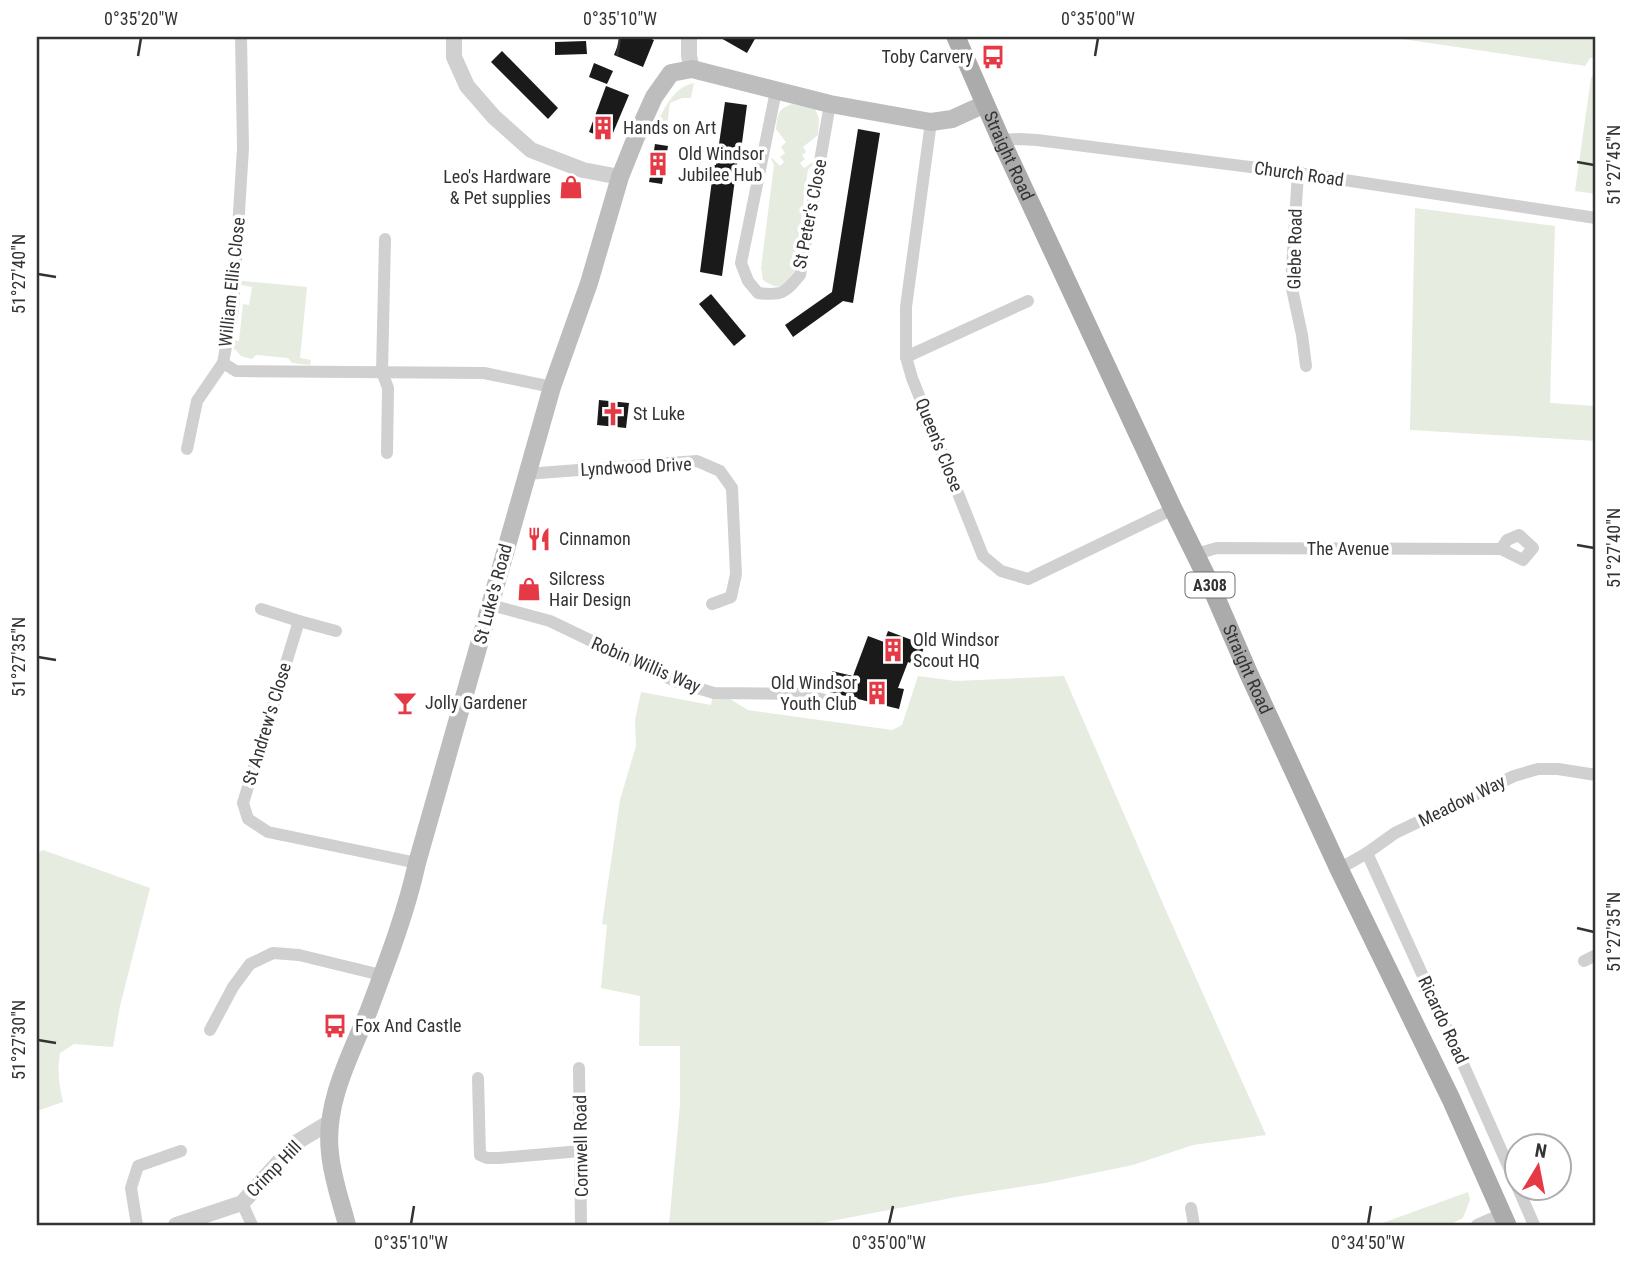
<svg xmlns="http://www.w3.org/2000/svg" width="1633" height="1262" font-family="'Roboto Condensed',sans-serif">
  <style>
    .green { fill: #e6ecdf }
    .building { fill: #1a1a1a }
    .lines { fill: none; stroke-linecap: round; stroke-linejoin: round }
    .minor { stroke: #d0d0d0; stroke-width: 12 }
    .tertiary { stroke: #d0d0d0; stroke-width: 16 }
    .secondary { stroke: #bdbdbd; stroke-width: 18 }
    .primary { stroke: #ababab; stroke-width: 19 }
    .ticks { fill: none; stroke: #333; stroke-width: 2.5 }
    .labels { text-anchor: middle; stroke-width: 7; stroke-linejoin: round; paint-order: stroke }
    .shield { fill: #fff; stroke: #707070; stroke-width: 2 }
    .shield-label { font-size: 16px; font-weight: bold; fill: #333 }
    .poi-label { font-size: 18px; fill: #333; stroke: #fff; text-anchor: start }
    .street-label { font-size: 18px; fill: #333; stroke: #fff }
    .neatline { fill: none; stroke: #333; stroke-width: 2.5 }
    .ticks-label { font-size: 18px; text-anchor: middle; fill: #333 }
  </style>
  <rect width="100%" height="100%" fill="#fff"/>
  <!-- green -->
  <g class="green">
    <path d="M1389,37H1596V57L1590,58L1585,66Z"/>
    <path d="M1596,69V194L1575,191L1591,78Z"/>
    <path d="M694,83L691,98H682L670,103L667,126L657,123C666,106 674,87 694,83Z"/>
    <path d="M792,104L815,109L819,118L818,135L803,147L806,152L802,155L805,159L800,163L804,168L813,162L814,164L808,169L794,272C785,287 779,291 763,280L761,268L774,165L771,159L772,158L780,166L784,162L780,157L785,153L781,147L786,142L776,129C778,115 777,109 792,104Z"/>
    <path d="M1415,208L1555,226L1550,403L1596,406V441L1410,430Z"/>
    <path d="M233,280L307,287L300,358L311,360L310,365L292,363L288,358L256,355L252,359L241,356L230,344L231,340L239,341L243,304L249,305L252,287L232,283Z"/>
    <path d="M918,676L956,681L1064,676L1167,913L1266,1135L1193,1145L1133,1165L1045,1183L962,1196L810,1225H669L680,1105V1046H639L640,996L601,988L607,925L602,924L620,800L636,746L635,720L641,692L711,705L713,694L725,696L748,710L892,730L902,725Z"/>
    <path d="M43,850L150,888L120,1006L113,1047L74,1044L60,1053C57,1071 59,1085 63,1102L37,1111V853Z"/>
    <path d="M1468,1192L1470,1200L1463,1218L1449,1225H1377Z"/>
  </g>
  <!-- building -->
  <g class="building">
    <path d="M621,37H647L654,40L643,67L614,55Z"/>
    <path d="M719,37H756L747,53Z"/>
    <path d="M586,41L587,54L555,55V42Z"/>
    <path d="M502,51L558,108L548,119L491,62Z"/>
    <path d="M594,63L613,71L607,84L589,77Z"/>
    <path d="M606,86L629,95L610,140L589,132Z"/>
    <path d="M725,102L747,105L740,158L738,157L722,276L700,272L714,165H716Z"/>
    <path d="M858,129L880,133L853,303L843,301L793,337L785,325L832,292Z"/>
    <path d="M655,144L668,146L662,184L649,182Z"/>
    <path d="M711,294L746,336L734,346L699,304Z"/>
    <path d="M599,400L629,403L626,428L597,425Z"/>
    <path d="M888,631L925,645L917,666L908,662L898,688L904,689L899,709L821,690L824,679L830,681L832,671L853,676L868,636L884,642Z"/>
  </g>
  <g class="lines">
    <!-- minor -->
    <g class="minor">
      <path d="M241,37L243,148L233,309L223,363L236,371L484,373L552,387"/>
      <path d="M776,91L741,263L748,281L758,293C782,296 785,293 800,275L830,104"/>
      <path d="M931,122L906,307V357L912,378L983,556L1001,571L1028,579L1173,509"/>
      <path d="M1001,140L1019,139L1037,140L1298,173L1596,218"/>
      <path d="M1298,173L1291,284L1302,335L1306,366"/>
      <path d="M385,239L382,372L388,388L387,453"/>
      <path d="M906,357L1028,301"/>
      <path d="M187,449L197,401L223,363"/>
      <path d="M526,474L697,461L720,471L732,488L736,574L731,597L712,604"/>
      <path d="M1196,554L1217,548L1501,549L1523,560L1533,548L1519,535L1507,540L1501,549"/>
      <path d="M491,605L550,621L677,682L714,693L804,694L848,707"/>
      <path d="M261,609L299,621L336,631"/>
      <path d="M299,621L243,803L248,819L268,832L417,863"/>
      <path d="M1367,853L1463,1064L1518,1188"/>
      <path d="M1339,869L1367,853L1395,833L1514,776L1538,769H1558L1596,775"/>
      <path d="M1584,961L1596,955"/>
      <path d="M210,1030L233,987L250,964L273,953L299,955L381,975"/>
      <path d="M579,1068L581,1225"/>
      <path d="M478,1078L480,1155L487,1158H499L581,1151"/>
      <path d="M1518,1188L1534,1225"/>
      <path d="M242,1203L252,1225"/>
      <path d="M1191,1208L1194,1225"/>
      <path d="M137,1225L131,1188L138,1166L181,1151"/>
      <path d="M1477,1225L1502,1214"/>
    </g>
    <!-- tertiary -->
    <g class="tertiary">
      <path d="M454,37V57L467,86L494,117L531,150L583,170L620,177"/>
      <path d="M689,37V56L692,69"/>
      <path d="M176,1225L242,1203L297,1142L330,1122"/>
    </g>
    <!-- secondary -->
    <path class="secondary" d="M347,1225C341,1202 332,1177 330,1153C324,1103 351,1054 369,1010C387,962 406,913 417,863L552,387L589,283L620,177L636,137L654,97L671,73L692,69L830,104L931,122L952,119L985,104"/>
    <!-- primary -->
    <path class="primary" id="s1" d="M956,37L1001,140L1173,509L1210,584L1248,672L1339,869L1451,1099L1507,1225"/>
  </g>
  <!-- ticks -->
  <path class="ticks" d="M138,56L141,38M617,56L620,38M1095,56L1098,38M1577,162L1594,165M38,274L56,277M1577,545L1594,548M38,657L56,660M1577,928L1594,932M38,1040L56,1043M411,1224L414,1206M889,1224L893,1206M1368,1224L1371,1206"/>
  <!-- icons -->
  <defs>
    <g id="bus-bare" transform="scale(1.89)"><path d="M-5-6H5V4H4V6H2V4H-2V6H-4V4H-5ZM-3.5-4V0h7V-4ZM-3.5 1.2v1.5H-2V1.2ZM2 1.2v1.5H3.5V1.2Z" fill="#e63946" stroke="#fff" stroke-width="2.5" paint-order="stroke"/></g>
    <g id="building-bare" transform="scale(1.89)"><path d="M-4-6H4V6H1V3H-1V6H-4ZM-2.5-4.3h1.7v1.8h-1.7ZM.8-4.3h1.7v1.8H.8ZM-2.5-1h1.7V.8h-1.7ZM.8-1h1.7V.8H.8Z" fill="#e63946" stroke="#fff" stroke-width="2.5" paint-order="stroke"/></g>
    <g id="shop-bare" transform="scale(1.89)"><path d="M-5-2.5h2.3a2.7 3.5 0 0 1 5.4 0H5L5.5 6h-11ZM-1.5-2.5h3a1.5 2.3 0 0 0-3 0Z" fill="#e63946" stroke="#fff" stroke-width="2.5" paint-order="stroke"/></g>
    <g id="church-bare" transform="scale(1.89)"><path d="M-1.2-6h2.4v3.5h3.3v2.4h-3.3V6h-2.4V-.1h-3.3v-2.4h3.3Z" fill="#e63946" stroke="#fff" stroke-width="2.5" paint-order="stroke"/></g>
    <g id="restaurant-bare" transform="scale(1.89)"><path d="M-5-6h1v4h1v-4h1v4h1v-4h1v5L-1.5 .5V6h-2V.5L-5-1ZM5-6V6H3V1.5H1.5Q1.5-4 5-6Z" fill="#e63946" stroke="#fff" stroke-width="2.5" paint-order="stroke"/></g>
    <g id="bar-bare" transform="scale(1.89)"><path d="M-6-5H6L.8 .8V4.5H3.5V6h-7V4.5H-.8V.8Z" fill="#e63946" stroke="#fff" stroke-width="2.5" paint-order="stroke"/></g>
  </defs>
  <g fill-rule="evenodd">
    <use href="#bus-bare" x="993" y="57"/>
    <use href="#building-bare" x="603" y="128"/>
    <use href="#building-bare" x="658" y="164"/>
    <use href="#shop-bare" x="571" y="187"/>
    <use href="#church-bare" x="613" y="414"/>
    <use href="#restaurant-bare" x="539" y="539"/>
    <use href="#shop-bare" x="529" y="589"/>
    <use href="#building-bare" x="893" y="650"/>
    <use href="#building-bare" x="877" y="693"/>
    <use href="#bar-bare" x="405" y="703"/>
    <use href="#bus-bare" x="335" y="1026"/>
  </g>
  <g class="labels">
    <!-- shield labels -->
    <rect class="shield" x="1185.5" y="572.5" width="49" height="25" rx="5"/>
    <g class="shield-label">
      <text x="1210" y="591">A308</text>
    </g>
    <!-- poi labels -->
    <g class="poi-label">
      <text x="973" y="63" text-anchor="end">Toby Carvery</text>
      <text x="623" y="134">Hands on Art</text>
      <text x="678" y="160">Old Windsor<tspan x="678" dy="21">Jubilee Hub</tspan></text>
      <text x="551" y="183" text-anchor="end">Leo's Hardware<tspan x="551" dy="21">&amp; Pet supplies</tspan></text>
      <text x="633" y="420">St Luke</text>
      <text x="559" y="545">Cinnamon</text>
      <text x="549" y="585">Silcress<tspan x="549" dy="21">Hair Design</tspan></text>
      <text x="913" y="646">Old Windsor<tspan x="913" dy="21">Scout HQ</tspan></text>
      <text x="857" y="689" text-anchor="end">Old Windsor<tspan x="857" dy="21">Youth Club</tspan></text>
      <text x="425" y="709">Jolly Gardener</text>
      <text x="355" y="1032">Fox And Castle</text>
    </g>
    <!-- street labels -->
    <g class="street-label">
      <text dy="6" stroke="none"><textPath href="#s1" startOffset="130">Straight Road</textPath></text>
      <text transform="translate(1299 174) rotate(8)" y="6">Church Road</text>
      <text transform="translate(810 214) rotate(-79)" y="6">St Peter's Close</text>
      <text transform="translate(1295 249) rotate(-89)" y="6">Glebe Road</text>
      <text transform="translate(232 282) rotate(-84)" y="6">William Ellis Close</text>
      <text transform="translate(939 445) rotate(68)" y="6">Queen's Close</text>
      <text transform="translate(636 467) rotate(-3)" y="6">Lyndwood Drive</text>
      <text x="1348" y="555">The Avenue</text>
      <text transform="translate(493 594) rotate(-75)" y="6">St Luke's Road</text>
      <text transform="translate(646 665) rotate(23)" y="6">Robin Willis Way</text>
      <text dy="6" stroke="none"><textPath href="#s1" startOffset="696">Straight Road</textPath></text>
      <text transform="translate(267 724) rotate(-73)" y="6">St Andrew's Close</text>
      <text transform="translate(1462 801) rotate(-26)" y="6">Meadow Way</text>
      <text transform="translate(1443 1020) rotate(65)" y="6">Ricardo Road</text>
      <text transform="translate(581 1146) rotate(-91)" y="6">Cornwell Road</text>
      <text transform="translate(274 1169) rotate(-46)" y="6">Crimp Hill</text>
    </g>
  </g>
  <!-- border -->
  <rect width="1633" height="1262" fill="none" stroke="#ffffff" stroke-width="77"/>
  <!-- north arrow -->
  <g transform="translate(1538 1167) rotate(10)"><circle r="33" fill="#ffffff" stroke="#adadad" stroke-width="2"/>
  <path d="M0-5L12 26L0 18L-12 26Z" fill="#e63946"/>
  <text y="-10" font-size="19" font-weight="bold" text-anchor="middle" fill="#333333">N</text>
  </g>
  <rect x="38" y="38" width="1556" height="1186" class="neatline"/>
  <g class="ticks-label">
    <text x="141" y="25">0°35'20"W</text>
    <text x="620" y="25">0°35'10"W</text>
    <text x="1098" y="25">0°35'00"W</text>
    <text transform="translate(1614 165) rotate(-90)" y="6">51°27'45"N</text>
    <text transform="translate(19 274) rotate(-90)" y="6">51°27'40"N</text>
    <text transform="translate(1614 548) rotate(-90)" y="6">51°27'40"N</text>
    <text transform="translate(19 657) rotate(-90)" y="6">51°27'35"N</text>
    <text transform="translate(1614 932) rotate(-90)" y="6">51°27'35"N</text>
    <text transform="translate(19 1040) rotate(-90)" y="6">51°27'30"N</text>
    <text x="411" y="1249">0°35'10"W</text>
    <text x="889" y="1249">0°35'00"W</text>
    <text x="1368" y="1249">0°34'50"W</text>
  </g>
</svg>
